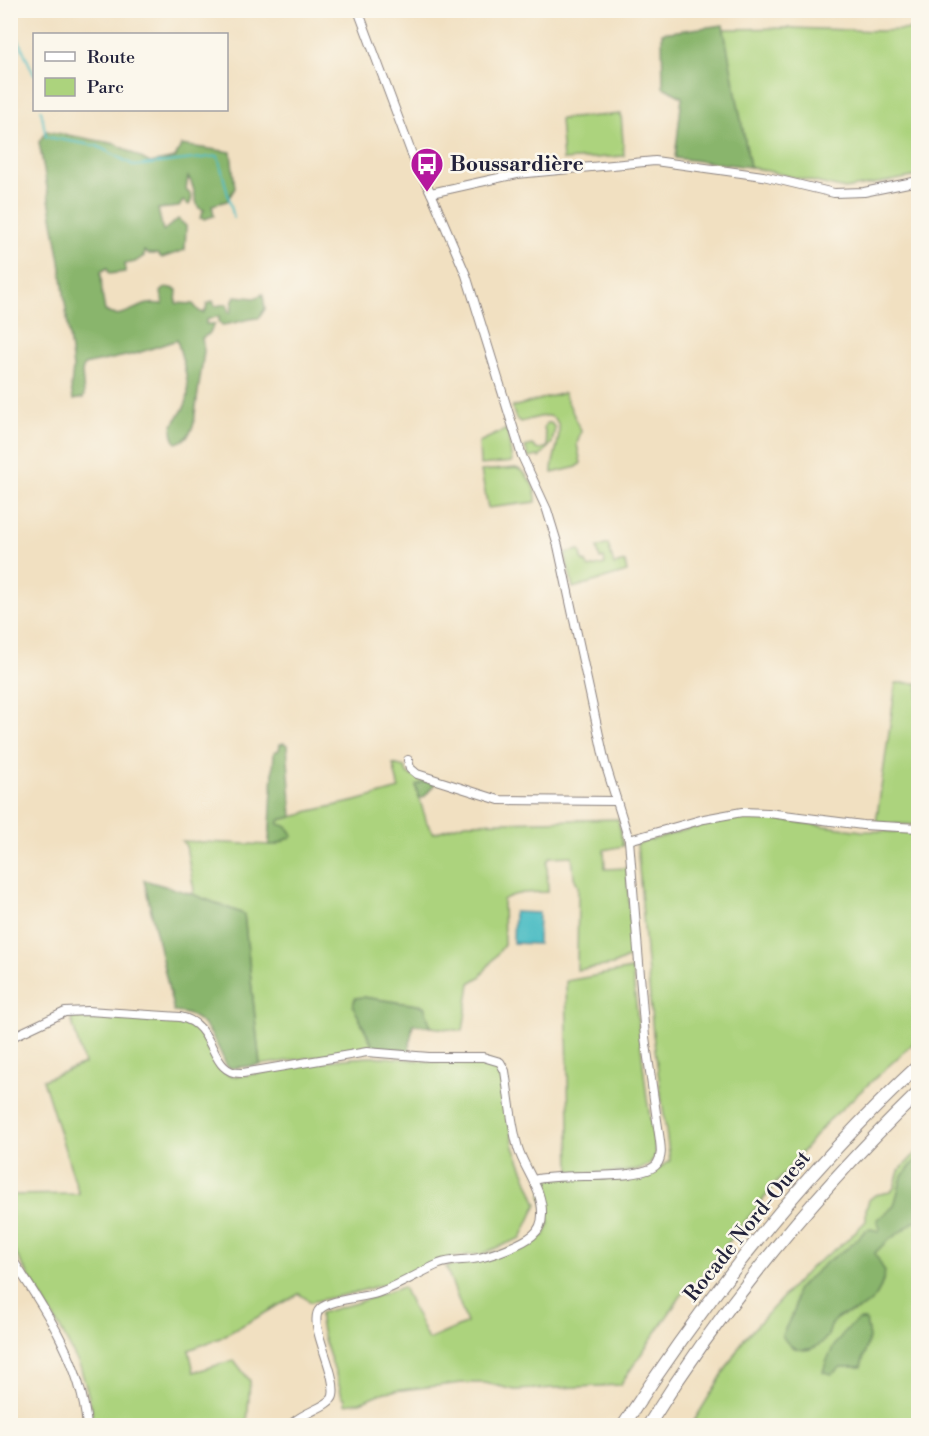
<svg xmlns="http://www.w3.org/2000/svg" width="929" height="1436" font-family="'Libre Bodoni',serif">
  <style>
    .green { fill: #acd37d; stroke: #677a5c; stroke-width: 1.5 }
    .forest { fill: #89b56c; stroke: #566c54; stroke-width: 1.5 }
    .water { fill: #4ebdc4; stroke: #387080; stroke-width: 1.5 }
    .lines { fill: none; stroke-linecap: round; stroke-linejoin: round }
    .stream { stroke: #4ebdc4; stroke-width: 2 }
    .minor-casing { stroke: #8a817e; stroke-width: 10 }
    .highway-casing { stroke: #8a817e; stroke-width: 14 }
    .minor { stroke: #fff; stroke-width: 8 }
    .highway { stroke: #fff; stroke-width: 12 }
    .labels { text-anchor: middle; stroke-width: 5; stroke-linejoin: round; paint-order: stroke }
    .poi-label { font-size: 21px; font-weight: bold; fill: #22223b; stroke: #fbf7ec; text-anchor: start }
    .street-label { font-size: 21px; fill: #22223b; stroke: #fbf7ec }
  </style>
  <rect width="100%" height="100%" fill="#fbf7ec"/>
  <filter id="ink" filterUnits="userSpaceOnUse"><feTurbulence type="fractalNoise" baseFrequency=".0167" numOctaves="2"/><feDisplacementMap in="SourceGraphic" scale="12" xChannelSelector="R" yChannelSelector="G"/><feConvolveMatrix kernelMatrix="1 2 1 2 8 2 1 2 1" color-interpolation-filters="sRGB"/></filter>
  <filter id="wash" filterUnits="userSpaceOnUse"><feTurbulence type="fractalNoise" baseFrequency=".008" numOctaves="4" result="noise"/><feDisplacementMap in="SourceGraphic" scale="24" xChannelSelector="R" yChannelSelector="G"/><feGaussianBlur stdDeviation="1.35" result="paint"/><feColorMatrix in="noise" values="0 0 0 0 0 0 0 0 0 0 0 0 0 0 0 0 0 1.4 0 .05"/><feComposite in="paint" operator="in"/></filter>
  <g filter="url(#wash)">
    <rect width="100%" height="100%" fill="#f1e0c1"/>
    <!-- green -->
    <g class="green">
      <path d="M790,28L881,31L918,29V176L845,189L750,167L723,29Z"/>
      <path d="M621,114L624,156L563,160L560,119Z"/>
      <path d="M564,393L581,431L577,444L581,463L577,467L552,473C550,459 571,421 549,416C541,415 529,420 521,422L516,419L512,407Z"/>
      <path d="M547,423H551L555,428L552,443L539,458L538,456L529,458L525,447L532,445L538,450L548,447L544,427Z"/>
      <path d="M507,429L512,462L480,465L479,442Z"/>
      <path d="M516,468C528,472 537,490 536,502L488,508L481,471Z"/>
      <path d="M608,544L614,565L625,562L627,572L573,588L565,553L580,550L583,562L585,561L589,568L605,564L604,558L600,559L597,548Z"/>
      <path d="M896,683H918V825L876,823Z"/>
      <path d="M393,764L405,767L407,774L426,781L416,788L427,823L434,833L466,823L618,819L623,846L604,850L605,869L627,868L632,956L613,965L577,970L578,886L574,877L572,856L550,857L547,862L548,892C535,893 515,891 503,900L504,945L480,977L470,983L463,1031L431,1027L424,1006L363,997L353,1006L374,1048L260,1065L244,914L192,894L194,890L186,846L182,841L269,845L270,825L279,820L304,814L306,812L356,801L399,789Z"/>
      <path d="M744,817H760L862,831L918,832V1039L825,1124L739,1229L696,1284L685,1290L620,1385L515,1390L485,1383H462L385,1392L360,1402L345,1404V1398L342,1397C338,1373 318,1333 320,1313L356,1303L403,1287L428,1340L467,1323L446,1267L518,1246L545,1235L549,1224L541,1196L550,1178L652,1172L670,1161L653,1034L637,844L703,825Z"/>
      <path d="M632,969L647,1099L656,1153C654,1157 653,1162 648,1165C629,1176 592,1172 570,1173L566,981Z"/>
      <path d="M80,1016L182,1023C188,1026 195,1028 199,1033C208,1043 215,1069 227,1074C231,1076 237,1076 242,1076C285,1069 335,1057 378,1057C396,1057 415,1061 433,1061C454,1061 481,1055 501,1067L514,1147L537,1204L521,1238L481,1254L451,1257L385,1284L353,1293L311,1302L299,1294L220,1338L189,1350L194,1372L234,1360L250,1381L247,1425H93L91,1405L81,1369L60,1328L11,1246V1195L79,1194L43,1080L84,1064L71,1018Z"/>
      <path d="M918,1151V1425L691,1426L744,1339L811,1267L846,1241L866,1221V1209L869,1200L875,1195L890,1192L894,1188L899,1171Z"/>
    </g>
    <!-- forest -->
    <g class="forest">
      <path d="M723,25L750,167L675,158L682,97L663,87L662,33Z"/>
      <path d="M46,131L116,144L150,163L175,158L181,145L231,152L235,188L227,201L212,205L214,216L204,219L200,218L204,210L199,208C193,198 196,187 188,177L186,190C193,196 193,198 189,205L183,201L179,207L158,209L163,231L178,219L186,226L185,250L162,258L157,254H148L144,251V256L135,262L125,264V272L109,274L107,268L101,272L102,294L105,311C121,321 132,307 148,304C152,303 158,304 163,304L161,292C165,286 171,287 177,290L176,303L193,304L199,311L203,313L206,310L207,304L213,301L215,306L227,304L228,311L230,313C233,307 231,302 235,296L255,298L263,294L265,309L259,318C247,318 236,324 222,325L219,322V316L206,320V324H215L209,334L202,338L204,351L195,414C195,426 189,440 176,443C164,422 183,418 187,400C191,385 181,355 177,340L135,354L84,365L82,372L84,395L83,398L73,400L71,387L73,368L60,261L39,142Z"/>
      <path d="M284,743L287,745L292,817L280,820L278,824C285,825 291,828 293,836L276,845H269L274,752L279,750L280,744Z"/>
      <path d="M426,781L435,784L424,797L419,799L416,785Z"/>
      <path d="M144,880L192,894L244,914L260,1065L232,1068L227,1067C216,1042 206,1013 174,1012Z"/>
      <path d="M363,997L424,1006L431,1027L413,1024L409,1051L374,1048L353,1006L355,998Z"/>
      <path d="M918,1158V1219L885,1243L875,1253L885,1272C881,1291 875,1304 856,1311C848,1314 841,1314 835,1320C829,1325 831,1331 827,1337C814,1354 792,1355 782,1335L795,1309L796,1290L829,1260L849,1247L866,1230L871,1229L879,1231L880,1229L877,1220L894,1206L902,1176Z"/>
      <path d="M858,1320H866L869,1338L861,1367H841L832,1374L823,1372C829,1351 840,1333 858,1320Z"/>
    </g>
    <!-- water -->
    <path class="water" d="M514,912L539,913L538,944L513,943Z"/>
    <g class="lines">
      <!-- stream -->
      <g class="stream">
        <path d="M10,20L34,75"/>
        <path d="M41,110L46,137L97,146L135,166L218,156L234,218"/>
      </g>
    </g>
  </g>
  <g filter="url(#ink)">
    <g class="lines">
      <!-- minor casing -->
      <g class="minor-casing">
        <g id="minor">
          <path d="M358,10L414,160L431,193L466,275L522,456L547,510L558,546L605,763L629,840L645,1037L660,1141C661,1149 662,1157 657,1164C643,1182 561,1172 534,1180"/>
          <path d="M431,193L517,174L655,161L763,176L834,193L864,192L918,181"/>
          <path d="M408,760L410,768L417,774L499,800L616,801"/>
          <path d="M629,840L704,819L742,812L768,813L863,825L918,828"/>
          <path d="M10,1038L65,1012L88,1011L180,1017C218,1024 208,1076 243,1073L367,1052L429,1057H483L500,1062L505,1071C509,1097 511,1123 518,1148C525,1171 543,1189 542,1215C542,1223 539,1230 533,1235C523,1244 492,1255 479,1258C465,1261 452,1259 439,1264C418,1273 399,1286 377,1293C362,1298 331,1299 320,1309C306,1322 338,1373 333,1396C331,1406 298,1414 290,1426"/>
          <path d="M10,1256C45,1309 81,1361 87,1426"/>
        </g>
      </g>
      <!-- highway casing -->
      <g class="highway-casing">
        <g id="highway">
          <path d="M623,1426C708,1295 804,1172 918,1066"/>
          <path d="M648,1426C724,1304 815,1193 918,1093"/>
        </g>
      </g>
      <!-- minor -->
      <use href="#minor" class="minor"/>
      <!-- highway -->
      <use href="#highway" class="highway"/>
    </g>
  </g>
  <!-- icons -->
  <defs>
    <g id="bus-pin" transform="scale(1.725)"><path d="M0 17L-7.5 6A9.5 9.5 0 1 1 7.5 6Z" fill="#b5179e" stroke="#fbf7ec"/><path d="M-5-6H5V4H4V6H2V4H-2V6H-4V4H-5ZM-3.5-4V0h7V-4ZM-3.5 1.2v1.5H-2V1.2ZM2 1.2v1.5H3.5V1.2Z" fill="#fff"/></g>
  </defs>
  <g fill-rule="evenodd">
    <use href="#bus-pin" x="427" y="164"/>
  </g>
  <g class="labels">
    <!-- poi labels -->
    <g class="poi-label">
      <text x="450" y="171">Boussardière</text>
    </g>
    <!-- street labels -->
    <g class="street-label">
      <text transform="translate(747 1226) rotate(-51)" y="7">Rocade Nord-Ouest</text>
    </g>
  </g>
  <!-- margin -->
  <rect width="929" height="1436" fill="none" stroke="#fbf7ec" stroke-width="36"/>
  <!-- legend -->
  <rect x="33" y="33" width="195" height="78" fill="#fbf7ec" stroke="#a4a2a5" stroke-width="1.5"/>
  <rect x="45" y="52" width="30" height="9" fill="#ffffff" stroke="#a4a2a5" stroke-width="1.5"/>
  <text x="87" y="63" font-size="18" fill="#22223b">Route</text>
  <rect x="45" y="78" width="30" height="18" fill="#acd37d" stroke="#a4a2a5" stroke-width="1.5"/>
  <text x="87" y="93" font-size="18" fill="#22223b">Parc</text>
</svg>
